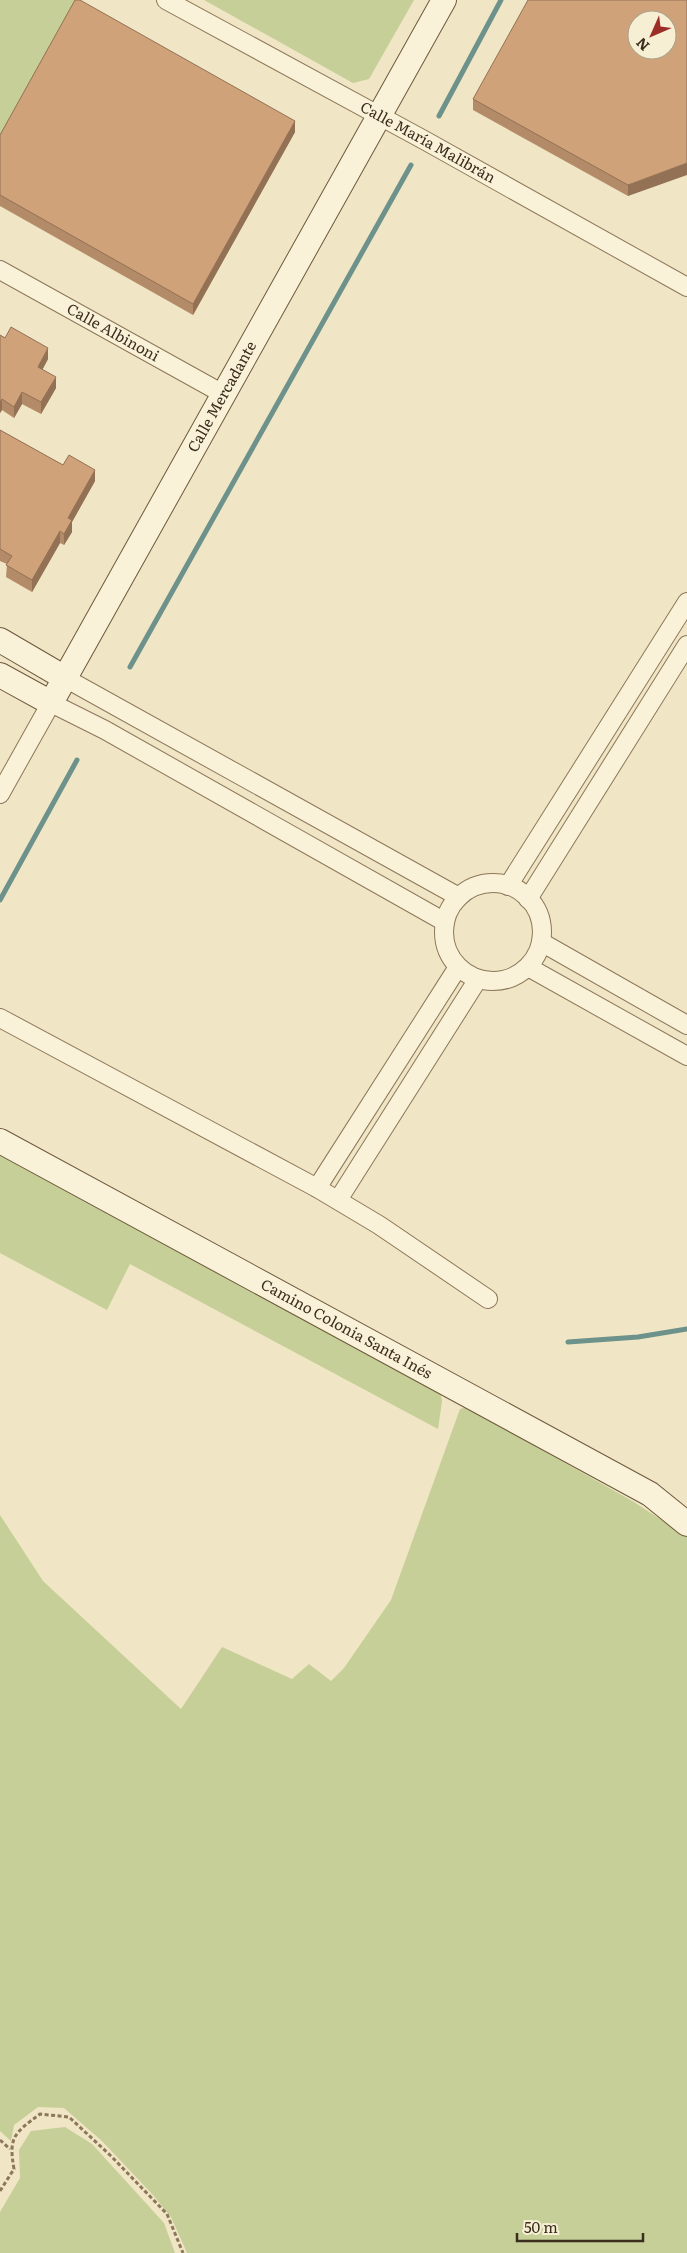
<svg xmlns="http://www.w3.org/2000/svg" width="687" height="2253" font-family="Literata,serif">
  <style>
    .grass { fill: #c5cf97 }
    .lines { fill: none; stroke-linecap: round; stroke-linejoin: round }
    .stream { stroke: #6c928b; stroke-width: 5 }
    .street-casing { stroke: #8c775a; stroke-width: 20 }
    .secondary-casing { stroke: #6d583d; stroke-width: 26 }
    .path { stroke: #8c775a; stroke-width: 3; stroke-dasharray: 4 2.5; stroke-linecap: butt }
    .street { stroke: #faf2d8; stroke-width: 18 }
    .secondary { stroke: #faf2d8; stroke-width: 24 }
    .wall { fill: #b38b68 }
    .shaded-wall { fill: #927155 }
    .building { fill: #d0a279; stroke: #927155; fill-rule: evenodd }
    .labels { text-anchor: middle; stroke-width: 4; stroke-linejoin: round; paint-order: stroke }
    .street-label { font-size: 15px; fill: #3b2e1e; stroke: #f7efd4 }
  </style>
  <rect width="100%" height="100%" fill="#f0e5c4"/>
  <!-- grass -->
  <g class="grass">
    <path d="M0,0H81L0,146Z"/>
    <path d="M204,0H414L369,79L353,83Z"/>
    <path d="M0,1151L440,1390L442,1401L438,1429L130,1264L107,1310L0,1253Z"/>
    <path d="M466,1407L634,1502L687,1537V2253H187L171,2217L153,2195L102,2141L64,2108L38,2107L14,2125L11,2141L0,2131V1515L43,1581L181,1709L222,1647L292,1679L309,1664L331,1681L344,1668L391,1600L460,1409Z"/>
    <path d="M65,2127L92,2144L164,2223L175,2253H0V2212L20,2178L19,2150L31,2131Z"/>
  </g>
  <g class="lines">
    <!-- stream -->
    <g class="stream">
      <path d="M439,116L501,0"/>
      <path d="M130,667L411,165"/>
      <path d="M0,900L77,760"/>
      <path d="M568,1342L638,1337L687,1329"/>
    </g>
    <!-- street casing -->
    <g class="street-casing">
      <g id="street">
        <path id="s1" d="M166,0L424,140L687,287"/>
        <path id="s2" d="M0,270L225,395"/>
        <path d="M65,678L459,897"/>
        <path d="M0,794L51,703L105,730L445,922"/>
        <circle cx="493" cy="932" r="49"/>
        <path d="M508,886L687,602"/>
        <path d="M528,899L687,645"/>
        <path d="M541,942L687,1025"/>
        <path d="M528,967L687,1056"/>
        <path d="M0,1018L317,1188L379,1225L488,1299"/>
        <path d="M317,1188L458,967"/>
        <path d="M338,1200L478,979"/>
      </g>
    </g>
    <!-- secondary casing -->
    <g class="secondary-casing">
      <g id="secondary">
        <path d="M0,640L65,678"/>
        <path id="s3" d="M0,675L51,703L444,0"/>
        <path id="s4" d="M0,1141L650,1494L687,1524"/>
      </g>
    </g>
    <!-- path -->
    <g class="path">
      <path d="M0,2140L10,2149"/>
      <path d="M0,2191L14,2169C8,2136 15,2133 40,2114L69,2117L111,2156L167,2214L183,2253"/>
    </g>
    <!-- street -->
    <use href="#street" class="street"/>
    <!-- secondary -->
    <use href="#secondary" class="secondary"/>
  </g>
  <!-- wall -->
  <g class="wall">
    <path d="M687,0L628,196L473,110V99Z"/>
    <path d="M295,132L193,315L0,206V135Z"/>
    <path d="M0,335L48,359L42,370L56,388L41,414L22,404L14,418L2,410L0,413Z"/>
    <path d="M0,430L63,465L95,481L72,522V532L64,545L60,543L32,592L6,577L7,564L0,561Z"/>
  </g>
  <!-- shaded-wall -->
  <g class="shaded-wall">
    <path d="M295,121V132L193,315V304Z"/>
    <path d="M687,163V175L628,196V185Z"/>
    <path d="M48,348V359L38,378V367Z"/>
    <path d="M56,377V388L41,414V402Z"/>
    <path d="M22,392V404L14,418V407Z"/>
    <path d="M2,399V410L0,413V402Z"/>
    <path d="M95,470V481L72,522V532L64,545V534L68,518Z"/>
    <path d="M60,531V543L32,592V580Z"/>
  </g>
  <!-- building -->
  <g class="building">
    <path d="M75,0H80L295,121L193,304L0,195V135Z"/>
    <path d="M528,0H687V163L628,185L473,99ZM637,20H667V50H637Z"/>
    <path d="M11,327L48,348L38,367L56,377L41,402L22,392L14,407L2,399L0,402V335L5,338Z"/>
    <path d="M0,430L63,465L69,455L95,470L68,518L72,520L64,534L60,531L32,580L6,565L12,556L0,549Z"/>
  </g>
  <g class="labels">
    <!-- street labels -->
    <g class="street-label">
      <text dy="5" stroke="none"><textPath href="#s1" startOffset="298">Calle María Malibrán</textPath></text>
      <text dy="5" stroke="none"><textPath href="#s2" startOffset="129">Calle Albinoni</textPath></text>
      <text dy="5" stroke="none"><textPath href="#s3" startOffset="409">Calle Mercadante</textPath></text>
      <text dy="5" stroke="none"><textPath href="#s4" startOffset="394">Camino Colonia Santa Inés</textPath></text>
    </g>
  </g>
  <!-- north arrow -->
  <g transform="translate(652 35) rotate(225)"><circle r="24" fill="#f7efd4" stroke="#aca28b"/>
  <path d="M0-4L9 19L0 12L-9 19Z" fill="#9d2d27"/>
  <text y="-8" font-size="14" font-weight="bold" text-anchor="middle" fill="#3b2e1e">N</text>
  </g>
  <!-- scale -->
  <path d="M517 2233v8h126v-8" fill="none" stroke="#3b2e1e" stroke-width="2.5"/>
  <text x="524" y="2233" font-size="15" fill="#3b2e1e" stroke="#f7efd4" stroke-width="4" paint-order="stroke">50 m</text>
</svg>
